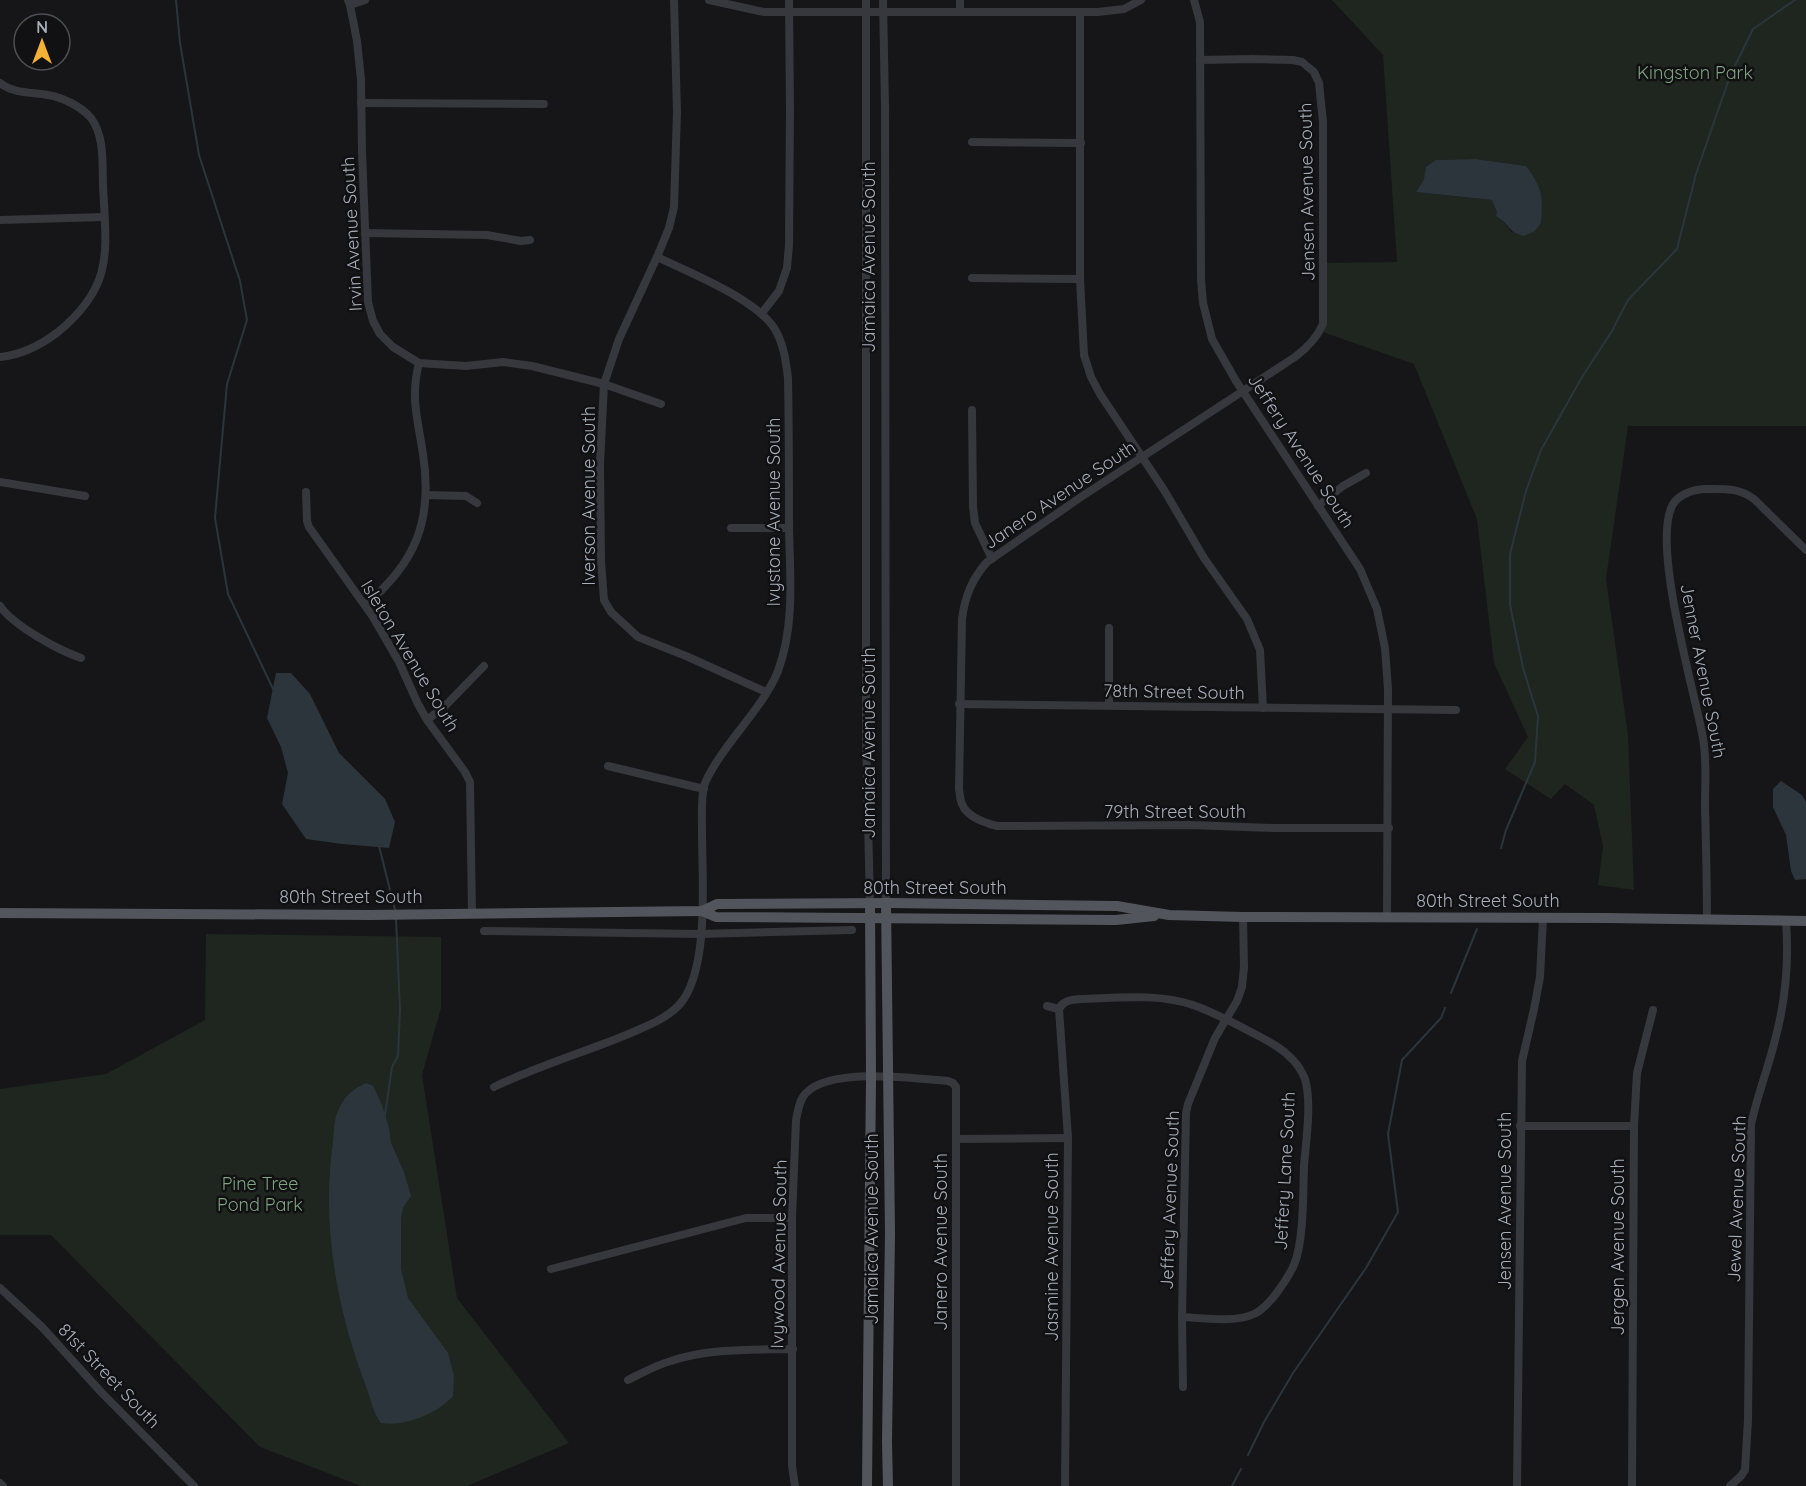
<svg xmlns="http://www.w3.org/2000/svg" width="1806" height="1486" font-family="Quicksand,sans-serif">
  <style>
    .green { fill: #1e261f; fill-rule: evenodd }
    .water { fill: #2c353c }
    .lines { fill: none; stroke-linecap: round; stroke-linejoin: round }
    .stream { stroke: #2c353c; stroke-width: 2 }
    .minor { stroke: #37383d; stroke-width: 8 }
    .major { stroke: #53555c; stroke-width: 10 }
    .labels { text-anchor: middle; stroke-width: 5; stroke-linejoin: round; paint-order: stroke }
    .park-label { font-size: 18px; fill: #7fa381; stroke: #111113 }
    .street-label { font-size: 18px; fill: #a8adb8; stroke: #111113 }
  </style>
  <rect width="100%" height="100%" fill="#161618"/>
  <!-- green -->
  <g class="green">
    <path d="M1332,0H1806V426H1628L1606,579L1628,735L1634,890L1598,885L1603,846L1594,805L1565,784L1551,799L1505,769L1528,737L1494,663L1477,519L1414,364L1320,331L1324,263L1397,262L1383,55ZM1476,159L1526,166L1512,233L1502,220L1492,200L1416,192L1436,160Z"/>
    <path d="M206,934L441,937V1008L422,1075L457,1298L569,1443L467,1486H361L260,1447L51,1235H0V1089L106,1074L205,1020Z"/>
  </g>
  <!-- water -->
  <g class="water">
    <path d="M1476,159L1526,166C1543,189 1543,196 1541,223L1535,231L1524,236C1506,231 1510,224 1496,216L1497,212L1492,200L1416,192L1424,179L1426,167L1436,160Z"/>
    <path d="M276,673H291L310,694L339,753L385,799L395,822L389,848L342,844L306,839L282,804L288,773L281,747L267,718Z"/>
    <path d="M1781,781L1802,795L1806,802V879L1795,880L1791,871L1786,835L1773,807V789Z"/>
    <path d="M366,1083L373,1086L382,1105L389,1128L391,1143L404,1172L411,1196L403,1208L401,1219V1269L408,1298L448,1353L454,1376L453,1396C437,1414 404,1427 381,1423C373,1413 371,1400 367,1389C337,1311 321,1225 333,1142C334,1132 334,1119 338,1111C346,1094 351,1091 366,1083Z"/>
  </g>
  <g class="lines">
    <!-- stream -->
    <g class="stream">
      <path d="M176,0L180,43L199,155L240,281L247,320L227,384L215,518L228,594L274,691"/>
      <path d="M379,846L395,910"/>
      <path d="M1501,848L1506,830L1535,762L1538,716L1523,668L1510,605V554L1526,491L1541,450L1582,377L1612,331L1628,300L1677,249L1696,174L1714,122L1730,76L1753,29L1795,0"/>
      <path d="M1451,993L1477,929"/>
      <path d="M385,1115L392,1067L398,1056L400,1009L396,919"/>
      <path d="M1248,1455L1264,1422L1293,1373L1366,1268L1398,1212L1388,1134L1402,1060L1441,1018L1445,1008"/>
      <path d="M1232,1486L1241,1469"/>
    </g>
    <!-- minor -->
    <g class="minor">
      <path d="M348,0L350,5L357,41L361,80L362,152L368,302L373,321L380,334L393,347L419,363L466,366L503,362L532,366L604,384L661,404"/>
      <path d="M674,0L677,112L674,207L669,228L657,257L619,339L604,384L600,464L601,561L604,600L611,612L638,637L686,656L766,692"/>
      <path d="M709,0L764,12H1098L1124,9L1141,0"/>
      <path d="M866,0V737L870,904"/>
      <path d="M883,0L885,107L886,903"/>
      <path d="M1194,0L1200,22L1201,280L1203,303L1212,339L1236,381L1360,569L1377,609L1385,648L1388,689L1387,917"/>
      <path d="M350,5L365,0"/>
      <path d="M960,12V0"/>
      <path d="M1080,12V279L1084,355L1091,377L1100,394L1164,490L1204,558L1247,619L1260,650L1263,708"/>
      <path d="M1200,60L1252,59L1293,60L1302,62L1314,72L1319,83L1323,122V324C1317,338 1307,348 1295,357L1081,497L987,562C972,579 965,596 962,619L959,789C960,794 960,800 962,804C967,817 985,823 997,826L1190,825L1274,828H1389"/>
      <path d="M0,83C14,94 31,92 48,95C62,97 82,107 91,118C105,137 102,163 103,185C106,251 115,285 58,332C41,345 21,355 0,357"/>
      <path d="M361,103L544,104"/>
      <path d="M972,142L1081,143"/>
      <path d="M0,220L104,217"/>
      <path d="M365,233L487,235L521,241L530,240"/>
      <path d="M972,278L1080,279"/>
      <path d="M762,313L779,291L787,268L789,245L790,109L789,0"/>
      <path d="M972,410L973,507L975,523L992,559"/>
      <path d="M0,482L85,496"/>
      <path d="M306,492L307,521L309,527L373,617L399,662L418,704L427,720L465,772L470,782L472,914"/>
      <path d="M426,495L466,496L477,503"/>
      <path d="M1318,506L1343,486L1366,473"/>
      <path d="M731,528H789"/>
      <path d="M365,605C416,563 433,520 423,454C418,420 410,398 419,363"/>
      <path d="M0,606C14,626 58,650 81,658"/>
      <path d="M959,704L1456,710"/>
      <path d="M1109,705V628"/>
      <path d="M427,720L445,706L484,666"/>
      <path d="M608,766L704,789"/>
      <path d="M1707,920C1707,882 1706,844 1705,806C1705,783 1707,761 1703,738C1694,689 1652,547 1672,506C1678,494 1694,489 1707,489C1726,489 1739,488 1754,499L1806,550"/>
      <path d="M484,931L700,934L852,930"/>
      <path d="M1047,1006L1059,1009"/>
      <path d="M1059,1009C1063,1000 1072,1000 1080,999C1116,998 1158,993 1193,1005C1213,1012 1232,1022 1251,1032C1266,1040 1281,1047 1293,1060C1298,1065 1302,1072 1305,1079C1312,1103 1306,1140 1304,1166C1303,1193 1304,1241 1294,1265C1287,1280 1269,1307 1254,1314C1235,1323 1202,1318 1182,1317"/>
      <path d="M1059,1009L1068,1138L1065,1486"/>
      <path d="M494,1087C535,1067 579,1054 621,1037C640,1029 666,1020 680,1004C710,969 702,876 702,831C702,816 701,800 704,786C708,774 715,764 722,754C739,729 767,699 778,671C795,625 790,576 789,528C789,478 789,428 788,378C786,362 784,347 777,333C762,301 690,273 657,257"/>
      <path d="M1520,1126H1634"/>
      <path d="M957,1139L1068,1138"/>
      <path d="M551,1269L746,1218H792"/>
      <path d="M0,1288L42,1327L101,1392L194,1486"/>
      <path d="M628,1380C642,1373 656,1365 671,1361C709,1348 753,1350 793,1349"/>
      <path d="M1183,1387L1182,1317L1186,1113L1188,1104L1215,1038L1237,1001L1242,987L1244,967L1243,917"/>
      <path d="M0,1483L3,1486"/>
      <path d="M795,1486L792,1466V1218L796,1120C798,1111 799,1100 806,1093C831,1067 914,1078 948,1081L953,1083L956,1087V1486"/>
      <path d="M1517,1486L1522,1061L1534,1009L1540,977L1543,918"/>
      <path d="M1632,1486L1634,1126L1637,1073L1653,1010"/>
      <path d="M1730,1486L1741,1476L1745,1470L1748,1420L1751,1125C1757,1096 1768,1069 1775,1040C1785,1003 1789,960 1786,921"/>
    </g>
    <!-- major -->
    <g class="major">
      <path d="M886,903L890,1233L887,1442L888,1486"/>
      <path d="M702,911L716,917L1116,920L1154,916"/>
      <path d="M0,913L370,915L702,911L717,904L890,903L1117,906L1169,915L1243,917L1606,918L1806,921"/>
      <path d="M867,1486L871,1077L870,904"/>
    </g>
  </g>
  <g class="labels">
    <!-- park labels -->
    <g class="park-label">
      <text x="1695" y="79">Kingston Park</text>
      <text x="260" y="1190">Pine Tree<tspan x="260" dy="21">Pond Park</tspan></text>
    </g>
    <!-- street labels -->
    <g class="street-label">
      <text transform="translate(1307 192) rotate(-91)" y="6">Jensen Avenue South</text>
      <text transform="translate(352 234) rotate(-93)" y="6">Irvin Avenue South</text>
      <text transform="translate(869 257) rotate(-90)" y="6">Jamaica Avenue South</text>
      <text transform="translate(1301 451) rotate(57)" y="6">Jeffery Avenue South</text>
      <text transform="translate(1060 495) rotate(-34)" y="6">Janero Avenue South</text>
      <text transform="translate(589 496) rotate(-90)" y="6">Iverson Avenue South</text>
      <text transform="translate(774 512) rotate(-90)" y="6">Ivystone Avenue South</text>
      <text transform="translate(410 656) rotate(59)" y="6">Isleton Avenue South</text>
      <text transform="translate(1703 671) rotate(79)" y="6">Jenner Avenue South</text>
      <text transform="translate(1174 692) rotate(1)" y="6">78th Street South</text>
      <text transform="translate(869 743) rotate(-90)" y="6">Jamaica Avenue South</text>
      <text x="1175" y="818">79th Street South</text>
      <text x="935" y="894">80th Street South</text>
      <text x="351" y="903">80th Street South</text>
      <text x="1488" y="907">80th Street South</text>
      <text transform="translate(1285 1171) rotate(-87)" y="6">Jeffery Lane South</text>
      <text transform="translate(1737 1199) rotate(-88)" y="6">Jewel Avenue South</text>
      <text transform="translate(1170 1200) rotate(-88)" y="6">Jeffery Avenue South</text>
      <text transform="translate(1505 1201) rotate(-90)" y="6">Jensen Avenue South</text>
      <text transform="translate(872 1229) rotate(-90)" y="6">Jamaica Avenue South</text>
      <text transform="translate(941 1242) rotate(-90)" y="6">Janero Avenue South</text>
      <text transform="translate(1052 1247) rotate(-90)" y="6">Jasmine Avenue South</text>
      <text transform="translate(1618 1247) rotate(-90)" y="6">Jergen Avenue South</text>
      <text transform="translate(779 1254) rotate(-89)" y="6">Ivywood Avenue South</text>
      <text transform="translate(109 1376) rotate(46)" y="6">81st Street South</text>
    </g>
  </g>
  <!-- north arrow -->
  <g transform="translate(42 42)"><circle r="28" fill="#111113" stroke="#4d4f55" stroke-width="1.5"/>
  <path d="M0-4.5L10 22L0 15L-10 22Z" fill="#f2b134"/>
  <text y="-9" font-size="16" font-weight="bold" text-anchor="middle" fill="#a8adb8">N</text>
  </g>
</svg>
